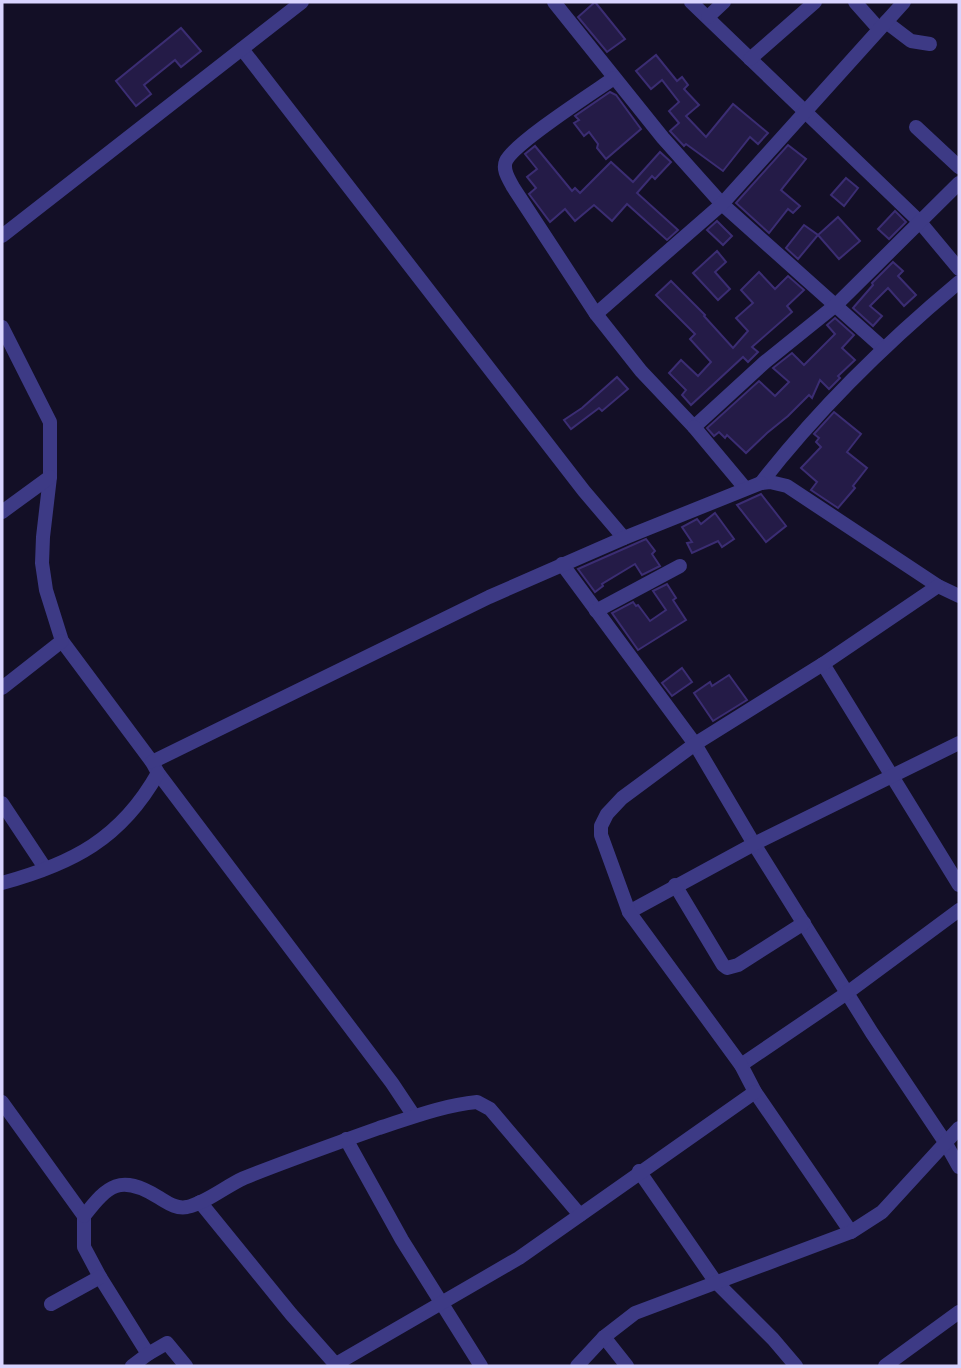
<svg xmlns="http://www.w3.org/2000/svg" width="961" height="1368" font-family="Barlow,sans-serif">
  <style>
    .building { fill: #241b47; stroke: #3b2d73; stroke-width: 2 }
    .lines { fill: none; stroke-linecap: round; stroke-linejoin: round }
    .minor { stroke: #3d3a85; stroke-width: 14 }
  </style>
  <rect width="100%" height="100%" fill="#130f26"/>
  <!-- building -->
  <g class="building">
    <path d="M595,2L625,39L607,52L578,17Z"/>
    <path d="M181,28L201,51L181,67L175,60L144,85L151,94L136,106L116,81Z"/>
    <path d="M656,55L677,81L682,77L688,85L684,89L699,105L686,116L706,137L733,104L768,133L758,144L750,137L723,171L686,144L684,146L670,131L679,123L669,111L679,102L662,80L651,89L636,71Z"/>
    <path d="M610,92L616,95L641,129L606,159L597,148L598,144L589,132L584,136L574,123L579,120L575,116Z"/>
    <path d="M788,145L806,159L781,190L800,206L793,213L788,209L769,233L736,203Z"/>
    <path d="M535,146L572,191L575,188L580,193L611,162L633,182L660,152L671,162L655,179L652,176L637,193L678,230L667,240L627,204L612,221L594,205L575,221L565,209L550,222L529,194L536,188L527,177L537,169L525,154Z"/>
    <path d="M846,178L858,188L844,206L831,195Z"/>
    <path d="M895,211L906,222L889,239L878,229Z"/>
    <path d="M838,217L860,241L839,259L818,235Z"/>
    <path d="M717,221L732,236L723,245L707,230Z"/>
    <path d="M804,225L818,235L798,259L786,248Z"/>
    <path d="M717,251L726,262L715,272L730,289L718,300L693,273Z"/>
    <path d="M893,262L903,271L898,276L916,295L904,306L888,288L870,306L882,316L873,326L853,308L873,285L872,283Z"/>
    <path d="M759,272L775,289L788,276L804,290L787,306L792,312L752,347L758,352L748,362L743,357L691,405L682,395L686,390L669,373L681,360L698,376L711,362L690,339L695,334L656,295L671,281L705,315L704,316L733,348L748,331L736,318L753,303L741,290Z"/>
    <path d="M835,318L854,335L842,348L855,360L838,376L840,378L829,389L820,380L812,398L809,395L788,416L767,433L746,453L727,435L725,438L719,432L714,436L707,428L759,381L775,396L789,382L773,368L792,353L804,365L835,334L827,325Z"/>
    <path d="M617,377L628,389L602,411L599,408L571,429L564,420L582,408Z"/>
    <path d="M834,412L861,434L847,452L867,468L853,486L855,488L838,508L811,490L817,482L801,468L821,447L816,442L819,438L814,434Z"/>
    <path d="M761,494L786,526L766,542L737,505Z"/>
    <path d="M715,513L734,539L722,547L718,541L692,553L687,543L692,542L682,527L697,519L701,524Z"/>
    <path d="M646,539L655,551L652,554L660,566L642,575L635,564L602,584L603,586L595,592L578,569Z"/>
    <path d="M667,584L676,598L673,600L686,620L638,650L612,613L633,602L636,606L638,605L650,621L666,610L653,591Z"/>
    <path d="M682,668L692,682L672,696L662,683Z"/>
    <path d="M729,675L747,700L713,721L694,693L710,682L712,686Z"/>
  </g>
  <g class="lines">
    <!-- minor -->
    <g class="minor">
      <path d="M554,2L663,138L722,204L883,348"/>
      <path d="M691,2L919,221L959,269"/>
      <path d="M855,2L879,29"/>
      <path d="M708,17L724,2"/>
      <path d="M886,22L911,41L930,44"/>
      <path d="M242,49L584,491L624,538"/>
      <path d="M750,59L815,2"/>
      <path d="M614,78C594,92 514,143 506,161C502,170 509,179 513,187L596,314L641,371L694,427L765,362L837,304L959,183"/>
      <path d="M916,127L959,167"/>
      <path d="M2,236L302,2"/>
      <path d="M959,282C886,343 819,408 761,483L770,482L787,486L938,586L959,596"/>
      <path d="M596,314L722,204L904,2"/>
      <path d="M2,327L50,422V477L43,537L42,563L46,590L62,641L152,762L158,773L392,1083L414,1116"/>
      <path d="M694,427L745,488"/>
      <path d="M2,512L50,477"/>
      <path d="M562,564L695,744L754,844L872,1033L945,1142L959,1167"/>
      <path d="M596,611L680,566"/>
      <path d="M823,664L959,885"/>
      <path d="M2,688L62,641"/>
      <path d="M152,762L489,597L624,538L761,483"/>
      <path d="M2,803L45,868"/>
      <path d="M2,883C72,864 121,839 158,773"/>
      <path d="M675,885L723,965L727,968L738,965L804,923"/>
      <path d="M629,912L754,844L959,743"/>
      <path d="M741,1065L847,993L959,910"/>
      <path d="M2,1102L84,1216V1247L100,1277L148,1354L167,1343L186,1366"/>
      <path d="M346,1139L402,1240L481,1366"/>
      <path d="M639,1171L715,1281L773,1339L796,1366"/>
      <path d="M200,1202L291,1314L337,1366"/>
      <path d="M84,1216C108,1185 120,1174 158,1197C168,1203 176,1209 187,1207C206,1203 226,1186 244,1178C289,1160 334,1144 379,1128C410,1118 444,1105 477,1102L490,1109L580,1215"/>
      <path d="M851,1232L755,1092L741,1065L629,912L601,835V826L607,814L622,798L695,744L823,664L938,586"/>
      <path d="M51,1304L100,1277"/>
      <path d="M604,1337L627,1366"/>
      <path d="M336,1364L519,1258L755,1092"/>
      <path d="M132,1366L148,1354"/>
      <path d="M577,1366L604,1337L635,1313L851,1232L882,1212L959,1128"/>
      <path d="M885,1366L959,1312"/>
    </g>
  </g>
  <!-- border -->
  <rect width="961" height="1368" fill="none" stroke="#d9d4ff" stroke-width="7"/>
</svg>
